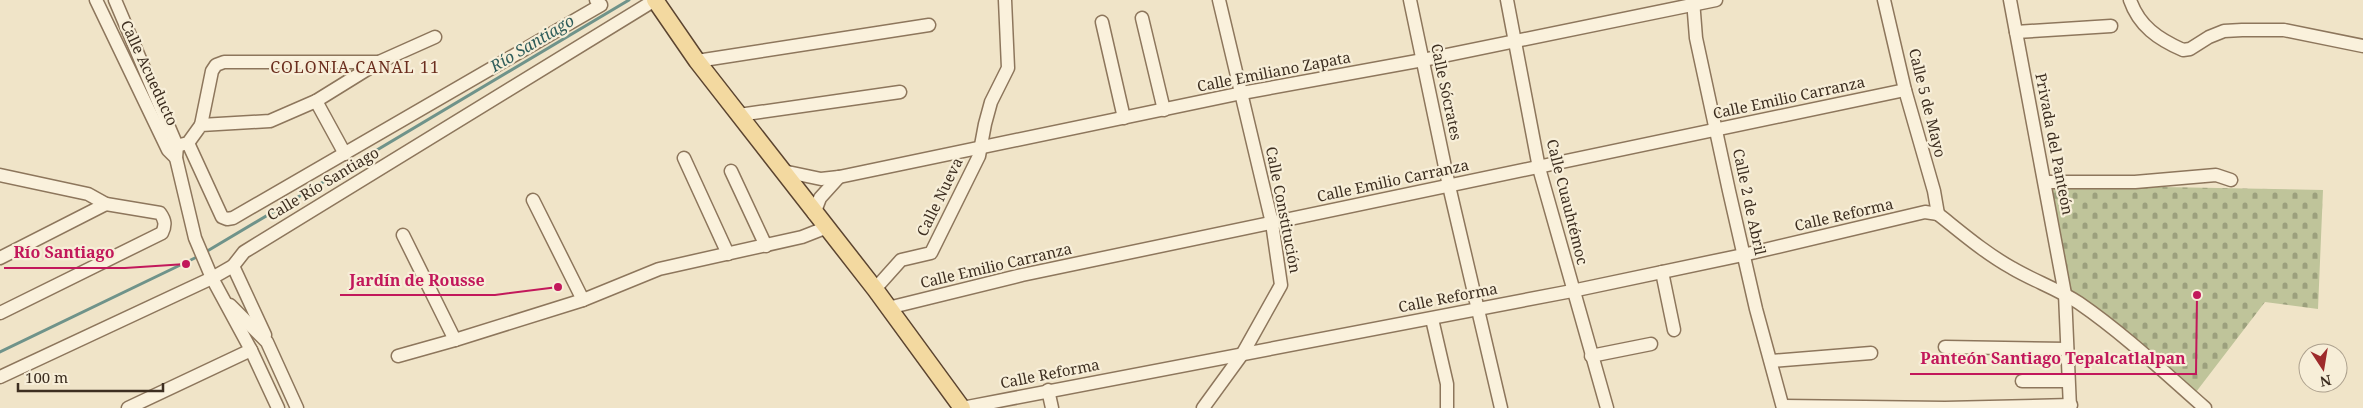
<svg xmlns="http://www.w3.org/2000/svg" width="2363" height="408" font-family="'Noto Serif',serif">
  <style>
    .cemetery { fill: url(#cemetery-stones) }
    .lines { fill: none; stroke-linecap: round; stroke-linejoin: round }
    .stream { stroke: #6f938a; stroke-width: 3 }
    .minor-casing { stroke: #8d765c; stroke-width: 15 }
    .major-casing { stroke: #5b4430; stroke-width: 19 }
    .minor { stroke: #faf1dc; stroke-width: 12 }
    .major { stroke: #f3d9a0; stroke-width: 16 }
    .labels { text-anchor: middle; stroke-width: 4.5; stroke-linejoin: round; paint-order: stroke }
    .street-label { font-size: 15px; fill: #3d2e20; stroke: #f7eed8 }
    .water-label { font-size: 16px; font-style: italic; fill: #2f5d5a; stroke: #f7eed8 }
    .neighbourhood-label { font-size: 16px; letter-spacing: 1px; fill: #6b2e1e; stroke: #f7eed8 }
    .leader { fill: none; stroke: #c2185b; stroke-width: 2 }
    .callout-dot { fill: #c2185b; stroke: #f7eed8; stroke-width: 2 }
    .callout-label { font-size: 16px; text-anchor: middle; font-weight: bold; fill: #c2185b; stroke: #f7eed8; stroke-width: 4.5; stroke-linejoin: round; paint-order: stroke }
  </style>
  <defs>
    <pattern id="cemetery-stones" width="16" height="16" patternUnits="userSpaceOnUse" patternTransform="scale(1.25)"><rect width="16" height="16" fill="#bfc49a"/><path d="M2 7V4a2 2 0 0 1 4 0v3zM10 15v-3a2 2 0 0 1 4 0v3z" fill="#9ca07d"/></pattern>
  </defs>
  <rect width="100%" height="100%" fill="#f0e4c8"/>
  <!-- cemetery -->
  <path class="cemetery" d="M2050,185L2323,190L2318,309L2265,302L2196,392L2065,288Z"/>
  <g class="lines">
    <!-- stream -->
    <g class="stream">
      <path d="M204,253L629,0"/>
      <path d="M0,352L199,256"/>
    </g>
    <!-- minor casing -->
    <g class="minor-casing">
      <g id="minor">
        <path d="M96,0L168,150L176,158"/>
        <path d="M115,0L177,146L176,158L195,238L212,278L251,350L278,408"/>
        <path d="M1410,0L1449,186L1501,408"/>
        <path d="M1507,0L1539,168L1607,408"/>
        <path d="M1693,0L1696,38L1729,191L1756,309L1783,408"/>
        <path d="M1884,0L1905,90L1934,191L1938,214"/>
        <path d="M2010,0L2065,294L2070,408"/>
        <path d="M2130,0C2139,26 2158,39 2183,50L2190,49L2209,37L2224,31L2242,30H2284L2363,46"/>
        <path d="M1142,18L1164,110"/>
        <path d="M1102,22L1124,118"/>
        <path d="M2016,32L2111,26"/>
        <path d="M697,61L929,25"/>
        <path d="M316,101L345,154"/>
        <path d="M739,115L900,92"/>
        <path d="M201,125L212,71L216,65L224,62H379"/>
        <path d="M188,143L222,217L227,219L233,218L601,5L596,0"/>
        <path d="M180,145L188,143L201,125L270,121L316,101L379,62L435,37"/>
        <path d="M684,158L728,254"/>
        <path d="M731,171L766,246"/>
        <path d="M783,171L821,179L839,177L1242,93L1423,60L1716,0"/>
        <path d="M0,175L88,194L106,204L160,213C165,220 166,225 162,233L0,313"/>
        <path d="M2045,182H2135L2216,175L2231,180"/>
        <path d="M533,200L583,300"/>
        <path d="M814,214L820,198L839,177"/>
        <path d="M1938,214C1962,233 1985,253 2012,268C2034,281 2058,289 2079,303C2124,334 2164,372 2205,408"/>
        <path d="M403,235L455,340"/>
        <path d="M0,258L106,204"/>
        <path d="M233,266L265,335"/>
        <path d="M1662,272L1674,330"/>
        <path d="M875,289L901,260L931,253L979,156L985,124L991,102L1008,68L1005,0"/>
        <path d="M230,305L267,342L297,408"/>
        <path d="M888,308L1022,275L1905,90"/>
        <path d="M1432,319L1447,384V408"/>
        <path d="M1945,347L2067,349"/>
        <path d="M398,356L455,340L583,300L659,269L802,237L825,228"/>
        <path d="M1591,356L1651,344"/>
        <path d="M1772,361L1871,353"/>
        <path d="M0,377L212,278L233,266L244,252L655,0"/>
        <path d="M2022,381H2068"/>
        <path d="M1048,390L1052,408"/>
        <path d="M1783,406L1945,408L2071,405"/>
        <path d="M128,408L251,350"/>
        <path d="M962,408L1572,291L1743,255L1925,212L1938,214"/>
        <path d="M1203,408L1243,353L1281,285L1272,223L1219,0"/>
      </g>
    </g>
    <!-- major casing -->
    <g class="major-casing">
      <path id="major" d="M655,0L697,61L875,289L962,408"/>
    </g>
    <!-- minor -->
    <use href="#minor" class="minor"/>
    <!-- major -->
    <use href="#major" class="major"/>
  </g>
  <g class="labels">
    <!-- street labels -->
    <g class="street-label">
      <text transform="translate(1274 72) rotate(-11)" y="5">Calle Emiliano Zapata</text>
      <text transform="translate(149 73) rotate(65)" y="5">Calle Acueducto</text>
      <text transform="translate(1446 92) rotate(78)" y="5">Calle Sócrates</text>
      <text transform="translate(1789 98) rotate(-12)" y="5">Calle Emilio Carranza</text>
      <text transform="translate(1927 103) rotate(76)" y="5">Calle 5 de Mayo</text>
      <text transform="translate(2054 144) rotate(79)" y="5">Privada del Panteón</text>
      <text transform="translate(1393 181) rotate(-12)" y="5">Calle Emilio Carranza</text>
      <text transform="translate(323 184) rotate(-31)" y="5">Calle Río Santiago</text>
      <text transform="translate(940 197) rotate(-64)" y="5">Calle Nueva</text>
      <text transform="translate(1567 202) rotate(76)" y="5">Calle Cuauhtémoc</text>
      <text transform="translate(1749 202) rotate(78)" y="5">Calle 2 de Abril</text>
      <text transform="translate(1283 210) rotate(79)" y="5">Calle Constitución</text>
      <text transform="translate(1844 215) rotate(-13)" y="5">Calle Reforma</text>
      <text transform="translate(996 266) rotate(-13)" y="5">Calle Emilio Carranza</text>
      <text transform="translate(1448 298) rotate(-11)" y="5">Calle Reforma</text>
      <text transform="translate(1050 374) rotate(-11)" y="5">Calle Reforma</text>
    </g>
    <!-- water labels -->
    <g class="water-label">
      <text transform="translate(532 43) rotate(-31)" y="6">Río Santiago</text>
    </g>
    <!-- neighbourhood labels -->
    <g class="neighbourhood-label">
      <text x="355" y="73">COLONIA CANAL 11</text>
    </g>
  </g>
  <!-- callouts -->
  <path class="leader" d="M186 264L125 268H4M558 287L495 295H340M2197 295L2196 374H1910"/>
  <g class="callout-dot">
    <circle cx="186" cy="264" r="5"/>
    <circle cx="558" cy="287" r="5"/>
    <circle cx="2197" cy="295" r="5"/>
  </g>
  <g class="callout-label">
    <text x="64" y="258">Río Santiago</text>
    <text x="417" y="286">Jardín de Rousse</text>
    <text x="2053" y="364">Panteón Santiago Tepalcatlalpan</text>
  </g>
  <!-- north arrow -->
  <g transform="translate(2323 368) rotate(168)"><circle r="24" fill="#f7eed8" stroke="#ada18e"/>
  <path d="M0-4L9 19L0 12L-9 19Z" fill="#9e2a2b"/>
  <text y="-8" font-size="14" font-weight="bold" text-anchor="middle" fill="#3d2e20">N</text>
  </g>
  <!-- scale -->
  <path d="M18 383v8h145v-8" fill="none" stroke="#3d2e20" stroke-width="2.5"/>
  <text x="25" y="383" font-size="15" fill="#3d2e20" stroke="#f7eed8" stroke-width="4" paint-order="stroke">100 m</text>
</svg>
